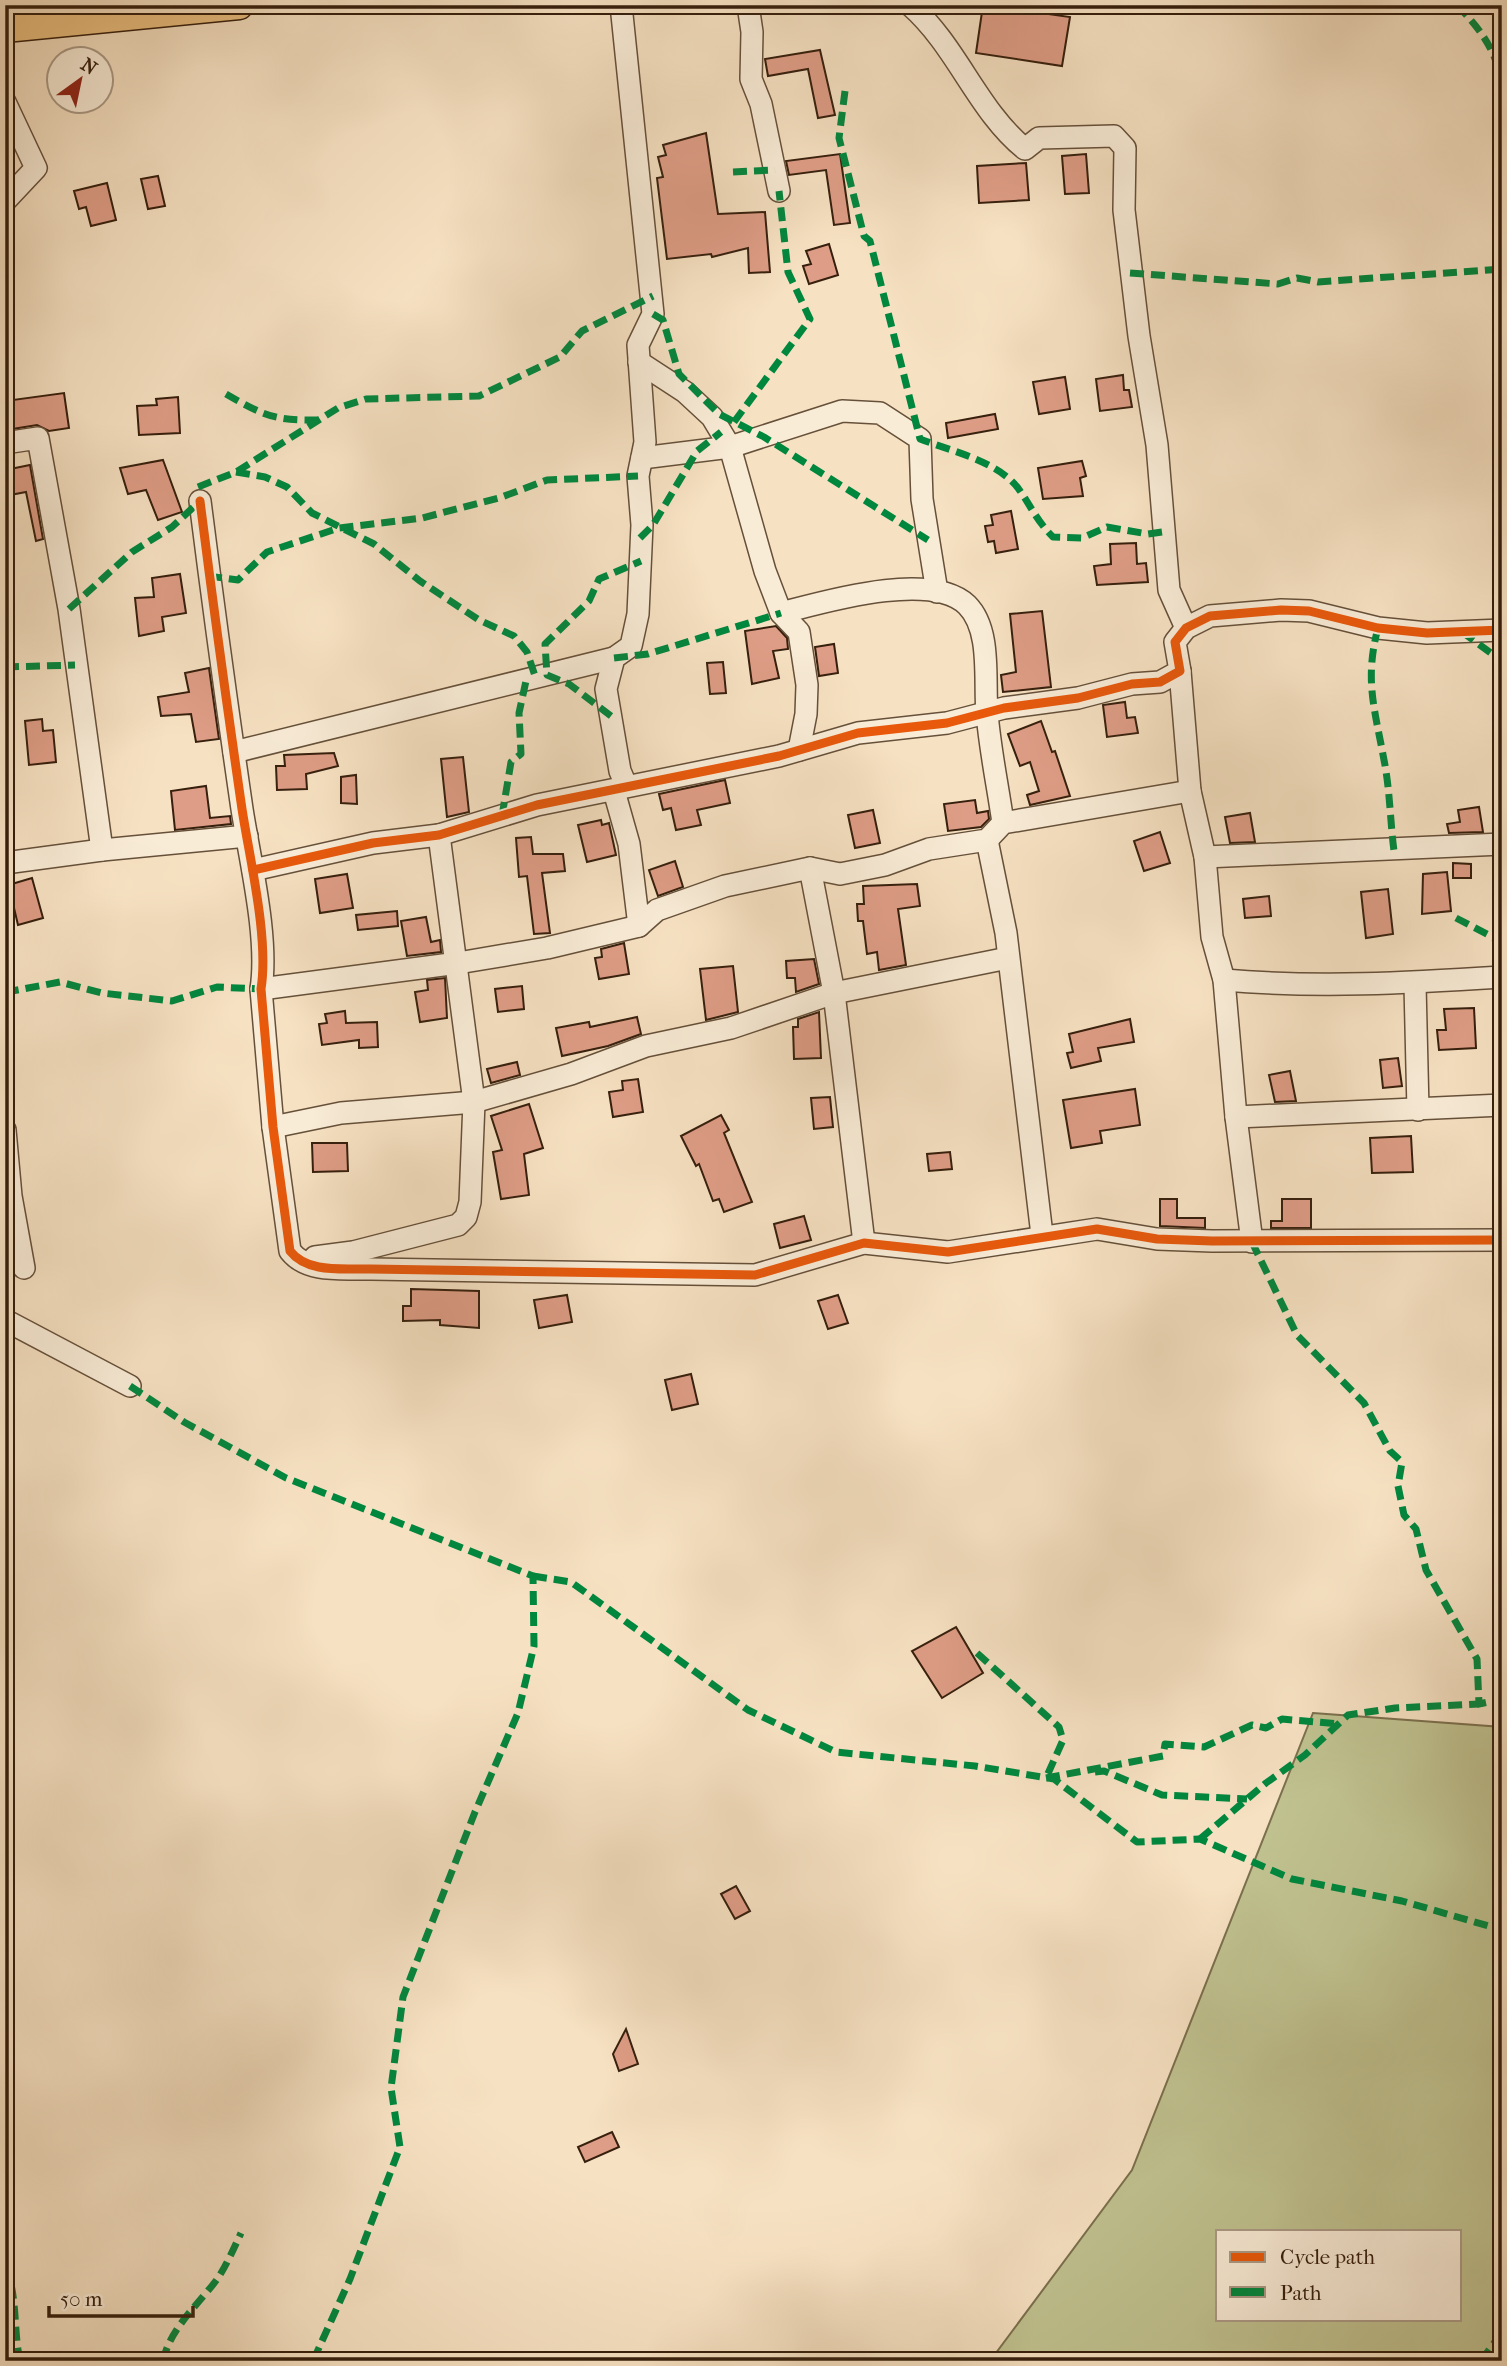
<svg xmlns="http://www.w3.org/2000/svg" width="1507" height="2366" font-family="'IM FELL French Canon',serif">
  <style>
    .green { fill: #c0c290; stroke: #7b704e; stroke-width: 2; fill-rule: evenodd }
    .building { fill: #de9d86; stroke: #361f0d; stroke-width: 2 }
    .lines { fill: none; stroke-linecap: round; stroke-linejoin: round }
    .minor-casing { stroke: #66503a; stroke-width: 24 }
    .major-casing { stroke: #361f0d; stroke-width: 31 }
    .minor { stroke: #f9ecd7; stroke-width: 21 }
    .major { stroke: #ebc081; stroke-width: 28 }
    .quiet { stroke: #00873e; stroke-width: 7; stroke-dasharray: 14 7; stroke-linecap: butt }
    .cycleway-casing { stroke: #f9ecd7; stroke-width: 13 }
    .cycleway { stroke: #e8590c; stroke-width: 9 }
  </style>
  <rect width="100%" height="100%" fill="#f6e1c2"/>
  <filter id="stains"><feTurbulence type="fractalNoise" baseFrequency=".00286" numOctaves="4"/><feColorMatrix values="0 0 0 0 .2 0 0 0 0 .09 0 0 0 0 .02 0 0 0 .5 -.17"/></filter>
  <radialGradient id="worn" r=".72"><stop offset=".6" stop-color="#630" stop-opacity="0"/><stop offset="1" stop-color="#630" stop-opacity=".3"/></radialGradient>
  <!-- green -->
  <path class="green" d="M1313,1713L1502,1727V2361H990L1132,2170ZM1218,2231H1460V2319H1218Z"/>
  <!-- building -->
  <g class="building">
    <path d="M983,5L1070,17L1062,66L976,53Z"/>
    <path d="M820,50L835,115L818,118L808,69L768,76L765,59Z"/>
    <path d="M706,133L718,214L765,212L770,272L749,273L748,248L712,257L711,254L667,259L657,178L663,177L658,157L666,155L663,145Z"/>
    <path d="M840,154L850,223L834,225L826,170L789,175L786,161Z"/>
    <path d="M1086,154L1089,193L1065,194L1062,156Z"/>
    <path d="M1026,163L1029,200L979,203L977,166Z"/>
    <path d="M158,176L165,206L148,209L141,179Z"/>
    <path d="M107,183L116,220L91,226L86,207L79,209L74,191Z"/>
    <path d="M829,244L838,275L809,284L803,266L811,264L806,251Z"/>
    <path d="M1123,375L1124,390H1129L1132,407L1100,411L1096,379Z"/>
    <path d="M1065,377L1070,409L1039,414L1033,382Z"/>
    <path d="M64,393L69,428L49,431L37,425L6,430L5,401Z"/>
    <path d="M178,397L180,433L139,435L137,406L157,405L156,399Z"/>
    <path d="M995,414L998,429L948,438L946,423Z"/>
    <path d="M163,460L182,512L158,520L146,490L128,494L120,468Z"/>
    <path d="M1082,461L1086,476L1080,478L1083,496L1043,499L1038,468Z"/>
    <path d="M30,465L43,539L36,541L26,492L5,496V470Z"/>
    <path d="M1011,511L1018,549L996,553L994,541L988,542L985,526L993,525L991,515Z"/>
    <path d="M1136,543L1137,564L1146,563L1148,582L1097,585L1094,566L1111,564L1110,544Z"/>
    <path d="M180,574L186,613L162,617L164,631L139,636L135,598L154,597L152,578Z"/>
    <path d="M1042,611L1051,687L1003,692L1001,675L1016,672L1010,614Z"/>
    <path d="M776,626L787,638L788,649L773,651L779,678L752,684L745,631Z"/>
    <path d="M834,644L838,673L819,676L815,647Z"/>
    <path d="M723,662L726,693L710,694L707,663Z"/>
    <path d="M209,668L219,739L196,742L191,714L161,716L158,697L189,692L185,673Z"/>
    <path d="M1125,702L1127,718L1135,717L1138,733L1107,737L1103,705Z"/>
    <path d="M42,719L43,731L53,730L56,762L29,765L25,721Z"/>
    <path d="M1041,721L1052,752L1055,751L1070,796L1030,805L1027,795L1039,791L1030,762L1020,766L1008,734Z"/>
    <path d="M334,753L338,766L306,774L307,789L277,790L276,766H285L284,755Z"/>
    <path d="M463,757L469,812L447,817L441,759Z"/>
    <path d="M356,775L357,804L341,803V777Z"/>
    <path d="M725,780L730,803L697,810L701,825L676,830L671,808L663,810L659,794Z"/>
    <path d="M206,786L210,818L230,816L231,824L175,830L171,791Z"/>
    <path d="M975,800L977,813L988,811L989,819L981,827L948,831L944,804Z"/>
    <path d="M1479,807L1483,832L1449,833L1447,824L1460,822L1458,810Z"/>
    <path d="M873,810L880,843L855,848L848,815Z"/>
    <path d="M1250,813L1255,842L1230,843L1225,817Z"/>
    <path d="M601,820L602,825L609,823L616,855L587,862L578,825Z"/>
    <path d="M1160,832L1170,863L1144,871L1134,841Z"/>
    <path d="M531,837L533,854H563L565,871L542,873L550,933L534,934L527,876L519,877L516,838Z"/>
    <path d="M675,861L683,887L658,896L649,870Z"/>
    <path d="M1453,863L1471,864V878H1453Z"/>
    <path d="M1447,872L1451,911L1422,914L1423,874Z"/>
    <path d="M347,874L353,908L320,913L315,879Z"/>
    <path d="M32,878L43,918L18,925L14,908L5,910V886Z"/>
    <path d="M917,884L920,906L898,909L906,965L879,970L877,952L867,954L863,921H858L857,904H864L863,886Z"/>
    <path d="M1388,889L1393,934L1366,938L1361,892Z"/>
    <path d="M1269,896L1271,916L1245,918L1243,899Z"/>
    <path d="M397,911L398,926L358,930L356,915Z"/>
    <path d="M426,917L431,942L440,940L441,952L407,956L401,921Z"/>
    <path d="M624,943L629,974L599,979L595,958L602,957L601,949Z"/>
    <path d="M814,959L819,984L796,992L795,978H787L786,961Z"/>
    <path d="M733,966L738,1012L706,1020L700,969Z"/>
    <path d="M445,978L447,1018L420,1022L415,992L428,990L427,980Z"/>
    <path d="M522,986L524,1009L498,1012L495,989Z"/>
    <path d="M1474,1008L1476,1048L1439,1050L1437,1030H1446L1444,1009Z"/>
    <path d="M345,1011L346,1023L377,1022L378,1047L359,1048V1040L322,1045L319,1024L327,1023L325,1014Z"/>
    <path d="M819,1012L821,1058L794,1059L793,1027H798V1019Z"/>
    <path d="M637,1017L641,1034L608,1046L562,1056L556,1028L589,1022L590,1027Z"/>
    <path d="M1130,1019L1134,1042L1098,1048L1101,1061L1071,1068L1067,1053L1073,1052L1069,1034Z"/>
    <path d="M1398,1058L1402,1086L1383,1088L1380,1060Z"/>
    <path d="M517,1062L520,1075L491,1083L487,1069Z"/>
    <path d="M1290,1071L1296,1101L1275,1102L1269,1075Z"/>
    <path d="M638,1079L643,1112L613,1117L609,1092L623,1090L622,1081Z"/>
    <path d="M1135,1089L1140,1125L1100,1131L1102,1143L1071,1148L1063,1100Z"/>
    <path d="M830,1097L833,1127L814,1129L811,1098Z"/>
    <path d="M529,1104L543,1148L524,1154L529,1195L501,1199L493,1152L502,1150L491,1116Z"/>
    <path d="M721,1115L729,1130L724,1133L752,1202L724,1212L719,1199L713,1201L699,1164L696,1166L681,1136Z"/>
    <path d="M1411,1136L1413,1172L1372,1173L1370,1138Z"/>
    <path d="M312,1143H347L348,1171L313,1172Z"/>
    <path d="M950,1152L952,1169L929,1171L927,1154Z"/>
    <path d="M1160,1199H1177V1218H1205V1228L1160,1226Z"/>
    <path d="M1282,1199H1311V1228H1271V1221H1282Z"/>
    <path d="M804,1216L811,1240L780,1248L774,1224Z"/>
    <path d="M411,1289L479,1291V1328L440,1325V1320L403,1321V1306H411Z"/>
    <path d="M567,1295L572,1322L539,1328L534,1300Z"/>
    <path d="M838,1295L848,1323L828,1329L818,1301Z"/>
    <path d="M691,1374L698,1404L672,1410L665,1380Z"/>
    <path d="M956,1627L983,1673L942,1698L912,1651Z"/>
    <path d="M736,1886L750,1911L735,1919L721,1894Z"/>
    <path d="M626,2029L638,2064L619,2071L613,2054Z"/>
    <path d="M612,2132L619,2147L585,2162L578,2147Z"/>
  </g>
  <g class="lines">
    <!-- minor casing -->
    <g class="minor-casing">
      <g id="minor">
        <path d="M621,5L653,314L638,345L645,442L638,476L642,525L638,614L631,646L614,658L606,689L620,771L626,785"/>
        <path d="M748,5L752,32L751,79L761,104L779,191"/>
        <path d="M910,5C957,46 977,110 1025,149L1039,138L1114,136L1125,148L1124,210L1139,336L1157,445L1169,590L1186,628"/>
        <path d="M5,102L36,168L5,201"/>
        <path d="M639,362L685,392L712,417L730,447L765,571L781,613L799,632L807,685L806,714L799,750"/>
        <path d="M5,443L38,438L69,609L102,850"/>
        <path d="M642,458L730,447L842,411L880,413L920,439L922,499L937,592"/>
        <path d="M200,501C213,604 227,706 242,809C250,861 269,938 261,989L273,1127L290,1251C308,1274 344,1268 371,1269L755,1275L864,1243L948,1252L1097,1229L1157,1239L1212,1241L1502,1240"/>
        <path d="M781,613C824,602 930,570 967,605C992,630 984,680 987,713C990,750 998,787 1003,823"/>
        <path d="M1180,671L1190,791L1205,857L1212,937L1224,980L1236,1117L1252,1242"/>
        <path d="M234,752L614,658"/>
        <path d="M614,791L629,844L639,926"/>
        <path d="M987,840L1006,933L1042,1235"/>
        <path d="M1205,857L1502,844"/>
        <path d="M5,863L102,850L247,836"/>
        <path d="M810,868L834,993L864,1243"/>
        <path d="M253,870L373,843L439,835L537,805L779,756L858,733L947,723L1004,708L1078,698L1132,684L1160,682L1180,671L1175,642L1186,628L1210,616L1281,610L1309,611L1378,628L1427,633L1502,630"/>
        <path d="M1224,980C1318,988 1408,983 1502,977"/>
        <path d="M1415,985L1418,1110"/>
        <path d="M261,989L458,963L547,948L639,926L657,910L725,886L810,868L840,874L885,865L929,849L987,840L1003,823L1190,791"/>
        <path d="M1236,1117L1502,1105"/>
        <path d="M273,1127L341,1113L474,1102L571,1074L646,1046L731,1028L834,993L1008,958"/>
        <path d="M5,1130L11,1196L24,1268"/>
        <path d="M315,1257L353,1252L458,1225L466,1217L470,1202L474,1102L439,835"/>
        <path d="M5,1320L130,1386"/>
      </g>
    </g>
    <!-- major casing -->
    <g class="major-casing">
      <path id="major" d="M5,28L239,5"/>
    </g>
    <!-- minor -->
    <use href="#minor" class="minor"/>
    <!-- major -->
    <use href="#major" class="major"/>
    <!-- quiet -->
    <g class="quiet">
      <path d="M1457,5C1478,27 1492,44 1500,74C1503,87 1498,99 1502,113"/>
      <path d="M845,91L839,138L864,236L870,241L920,439C951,451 997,461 1018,488C1031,506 1036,520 1053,537L1082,538L1107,527L1148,534L1162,532"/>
      <path d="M733,172L775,170"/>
      <path d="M1130,273L1278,284L1297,278L1318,282L1502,269"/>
      <path d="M653,314L663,320L679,374L719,414L764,437L928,540"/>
      <path d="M226,394C264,416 276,421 320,420"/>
      <path d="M734,422L810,319L788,272L779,191"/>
      <path d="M236,472L265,477L287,487L312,513L374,544L420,581L479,620L514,636L527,652L536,679"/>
      <path d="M198,487L236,472L338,408L366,399L479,396L560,357L582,331L653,296"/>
      <path d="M640,538L653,525L697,451L721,432"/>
      <path d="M208,576L238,580L267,552L339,528L422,518L499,498L547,480L638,476"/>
      <path d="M69,609L132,552L172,527L200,501"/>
      <path d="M1378,628C1364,680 1375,710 1384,760C1390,790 1390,820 1394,851"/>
      <path d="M1462,632L1502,661"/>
      <path d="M614,658L648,654L781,613"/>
      <path d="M5,667L75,665"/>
      <path d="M611,716L569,684L547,675L545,644L589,601L599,579L641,561"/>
      <path d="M502,816L511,762L521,754L519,713L526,681"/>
      <path d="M1456,918L1502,942"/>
      <path d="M5,989L12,991L60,982L102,993L172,1001L217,987L261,989"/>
      <path d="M1252,1242L1297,1335L1364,1403L1390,1451L1402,1462L1398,1486L1404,1515L1416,1529L1426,1570L1477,1659L1479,1704L1502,1699"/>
      <path d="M130,1386L184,1422L286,1478L533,1576L534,1646L518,1713L475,1812L403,1997L391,2088L400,2147L350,2279L313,2361"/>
      <path d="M533,1576L571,1582L748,1710L836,1752L975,1766L1054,1779L1137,1842L1200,1839L1292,1879L1402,1901L1492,1927L1502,1922"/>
      <path d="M977,1653L1059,1727L1063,1740L1046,1778"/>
      <path d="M1095,1772L1104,1771L1162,1795L1247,1799"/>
      <path d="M1046,1778L1163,1756L1165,1744L1204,1747L1252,1725L1266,1728L1282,1719L1339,1724"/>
      <path d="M1200,1839L1266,1783L1305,1755L1348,1715L1395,1708L1479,1704"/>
      <path d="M5,2265C18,2296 13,2329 20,2361"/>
      <path d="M163,2361C170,2328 199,2304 218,2278C227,2264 234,2248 241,2233"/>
      <path d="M1481,2361L1502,2332"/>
    </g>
    <!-- cycleway casing -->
    <g class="cycleway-casing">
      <g id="cycleway">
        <path d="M200,501C213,604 227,706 242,809C250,861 269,938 261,989L273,1127L290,1251C308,1274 344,1268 371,1269L755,1275L864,1243L948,1252L1097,1229L1157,1239L1212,1241L1502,1240"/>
        <path d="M253,870L373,843L439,835L537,805L779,756L858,733L947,723L1004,708L1078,698L1132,684L1160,682L1180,671L1175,642L1186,628L1210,616L1281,610L1309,611L1378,628L1427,633L1502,630"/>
      </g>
    </g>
    <!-- cycleway -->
    <use href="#cycleway" class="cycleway"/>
  </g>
  <!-- margin -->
  <rect width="1507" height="2366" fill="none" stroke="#f6e1c2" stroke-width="28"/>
  <rect x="7" y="7" width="1493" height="2352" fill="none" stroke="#361f0d" stroke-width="3.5"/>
  <rect x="14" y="14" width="1479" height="2338" fill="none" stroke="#361f0d" stroke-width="2"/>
  <!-- legend -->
  <rect x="1216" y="2230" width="245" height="91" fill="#f9ecd7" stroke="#ab9a86" stroke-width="2"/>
  <rect x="1230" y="2252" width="35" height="10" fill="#e8590c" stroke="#ab9a86" stroke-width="2"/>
  <text x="1280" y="2264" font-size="21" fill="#361f0d">Cycle path</text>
  <rect x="1230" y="2287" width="35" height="10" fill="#00873e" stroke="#ab9a86" stroke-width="2"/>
  <text x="1280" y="2300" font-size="21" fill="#361f0d">Path</text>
  <!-- north arrow -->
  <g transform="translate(80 80) rotate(33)"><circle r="33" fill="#f9ecd7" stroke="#ab9a86" stroke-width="2"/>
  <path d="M0-5L12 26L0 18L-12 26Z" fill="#8f2418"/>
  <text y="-10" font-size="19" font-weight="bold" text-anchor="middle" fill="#361f0d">N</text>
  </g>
  <!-- scale -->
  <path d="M49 2306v10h144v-10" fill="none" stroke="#361f0d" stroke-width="3.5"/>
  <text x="60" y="2306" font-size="21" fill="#361f0d" stroke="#f9ecd7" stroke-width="5" paint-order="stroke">50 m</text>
  <rect width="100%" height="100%" filter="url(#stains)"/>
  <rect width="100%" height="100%" fill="url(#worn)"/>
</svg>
